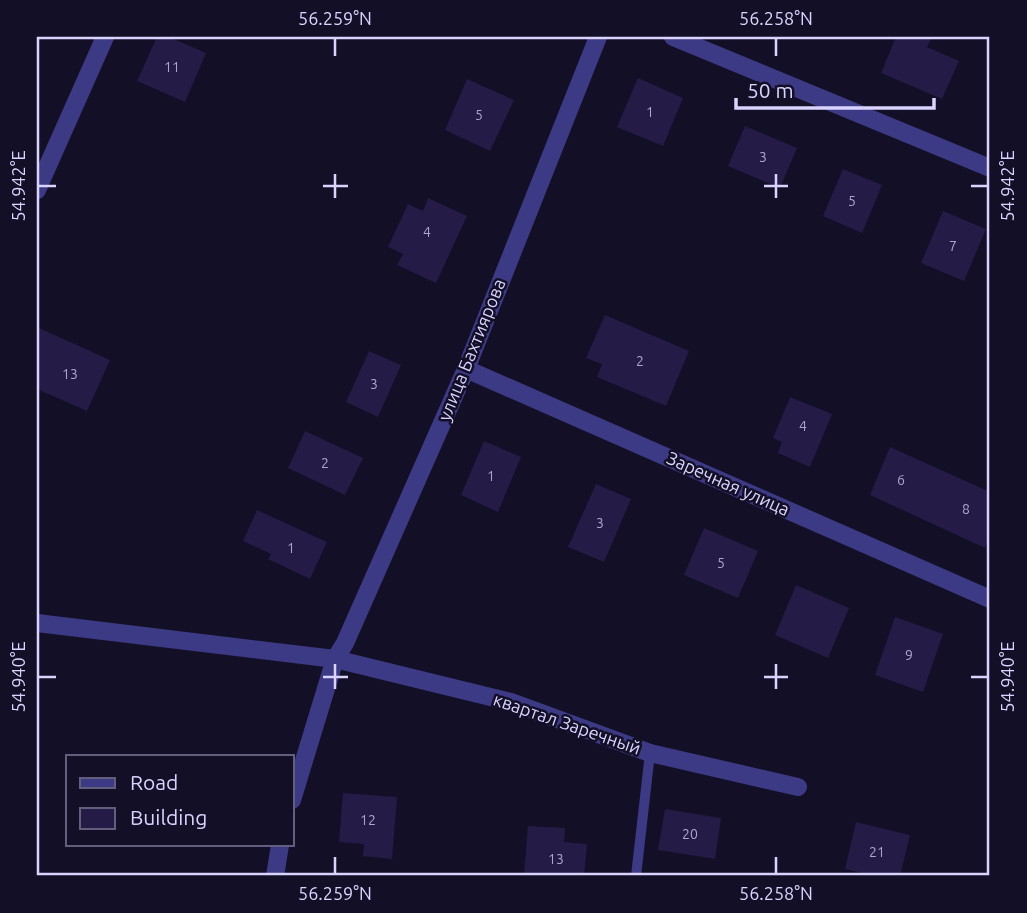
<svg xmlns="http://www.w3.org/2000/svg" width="1027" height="913" font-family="Ubuntu,sans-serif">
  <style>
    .building { fill: #241b47 }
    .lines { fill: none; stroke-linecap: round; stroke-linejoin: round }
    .lane { stroke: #3d3a85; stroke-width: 10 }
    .street { stroke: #3d3a85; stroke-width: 18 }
    .ticks { fill: none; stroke: #d9d4ff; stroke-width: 2.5 }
    .labels { text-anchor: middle; stroke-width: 5; stroke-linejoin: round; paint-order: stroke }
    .number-label { font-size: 14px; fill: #aca6d1 }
    .street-label { font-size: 18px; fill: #d9d4ff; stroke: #130f26 }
    .neatline { fill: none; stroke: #d9d4ff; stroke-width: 2.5 }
    .ticks-label { font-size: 18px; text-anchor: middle; fill: #d9d4ff }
  </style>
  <rect width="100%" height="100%" fill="#130f26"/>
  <!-- building -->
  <g class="building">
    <path d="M157,37H169L206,53L185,102L137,81Z"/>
    <path d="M896,37H932L927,47L959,61L942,99L881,73Z"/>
    <path d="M638,78L683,98L663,146L617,127Z"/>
    <path d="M467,79L514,100L490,151L445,130Z"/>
    <path d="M745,126L797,148L780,188L728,166Z"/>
    <path d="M843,169L882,185L862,233L823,216Z"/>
    <path d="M428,198L467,216L436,283L397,265L403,254L388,247L408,204L423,211Z"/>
    <path d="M943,211L986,229L964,281L921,263Z"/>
    <path d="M605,315L689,351L666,406L597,377L602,364L586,358Z"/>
    <path d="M37,327L110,360L87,411L37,389Z"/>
    <path d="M369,351L401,365L378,417L346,402Z"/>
    <path d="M790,397L832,414L810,467L778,453L782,442L773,438Z"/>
    <path d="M305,431L363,458L345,495L288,468Z"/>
    <path d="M484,441L521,457L498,512L461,495Z"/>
    <path d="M890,447L990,492V535L985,548L870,495Z"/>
    <path d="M596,484L631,499L604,562L568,547Z"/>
    <path d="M257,510L327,542L310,579L268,559L271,554L243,541Z"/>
    <path d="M704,528L758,551L738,598L684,575Z"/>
    <path d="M796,585L849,608L828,658L775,635Z"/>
    <path d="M895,617L943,634L923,692L875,675Z"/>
    <path d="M343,793L397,797L392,859L363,856L364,844L339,842Z"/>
    <path d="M665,809L721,818L715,859L658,850Z"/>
    <path d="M856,822L910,835L900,876H875L845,869Z"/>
    <path d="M528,826L565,828L564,842L587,844L584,876L524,873Z"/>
  </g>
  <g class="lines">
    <!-- lane -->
    <path class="lane" d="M636,876L650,753"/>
    <!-- street -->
    <g class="street">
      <path d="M673,37L990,168"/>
      <path d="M37,190L105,37"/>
      <path d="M466,369L990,599"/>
      <path d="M37,623L335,659L511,702L650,753L798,787"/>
      <path d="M292,800L335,659L345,643L466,369L598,37"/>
      <path d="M275,876L280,845"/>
    </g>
  </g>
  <!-- ticks -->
  <path class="ticks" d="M335,38V56M776,38V56M335,174V198M776,174V198M38,186H56M323,186H348M764,186H788M971,186H988M335,664V689M776,664V689M38,677H56M323,677H348M764,677H788M971,677H988M335,857V874M776,857V874"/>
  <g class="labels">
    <!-- number labels -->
    <g class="number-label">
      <text x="172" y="72">11</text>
      <text x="650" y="117">1</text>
      <text x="479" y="120">5</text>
      <text x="763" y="162">3</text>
      <text x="852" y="206">5</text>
      <text x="427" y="237">4</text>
      <text x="953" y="251">7</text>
      <text x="640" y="366">2</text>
      <text x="70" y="379">13</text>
      <text x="374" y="389">3</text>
      <text x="803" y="431">4</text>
      <text x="325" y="468">2</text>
      <text x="491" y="481">1</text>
      <text x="901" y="485">6</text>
      <text x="966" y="514">8</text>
      <text x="600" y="528">3</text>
      <text x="291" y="553">1</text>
      <text x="721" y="568">5</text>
      <text x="909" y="660">9</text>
      <text x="368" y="825">12</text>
      <text x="690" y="839">20</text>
      <text x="877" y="857">21</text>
      <text x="556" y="864">13</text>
    </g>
    <!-- street labels -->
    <g class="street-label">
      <text transform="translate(472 350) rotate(-68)" y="6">улица Бахтиярова</text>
      <text transform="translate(728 484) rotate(24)" y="6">Заречная улица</text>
      <text transform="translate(567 724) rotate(19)" y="6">квартал Заречный</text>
    </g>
  </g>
  <!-- border -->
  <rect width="1027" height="913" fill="none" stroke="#130f26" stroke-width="77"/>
  <!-- legend -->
  <rect x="66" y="755" width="228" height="91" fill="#130f26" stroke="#625e7d" stroke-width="2"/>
  <rect x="80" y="778" width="35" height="10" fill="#3d3a85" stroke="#625e7d" stroke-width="2"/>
  <text x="130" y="790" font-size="21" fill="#d9d4ff">Road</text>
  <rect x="80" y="808" width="35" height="21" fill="#241b47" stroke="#625e7d" stroke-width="2"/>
  <text x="130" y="825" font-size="21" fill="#d9d4ff">Building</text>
  <!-- scale -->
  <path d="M736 98v10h198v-10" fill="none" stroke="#d9d4ff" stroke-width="3.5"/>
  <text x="747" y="98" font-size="21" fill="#d9d4ff" stroke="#130f26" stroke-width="5" paint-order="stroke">50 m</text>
  <rect x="38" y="38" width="950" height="836" class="neatline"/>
  <g class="ticks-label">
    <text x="335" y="25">56.259°N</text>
    <text x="776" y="25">56.258°N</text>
    <text transform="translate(1008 186) rotate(-90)" y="6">54.942°E</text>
    <text transform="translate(19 186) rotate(-90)" y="6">54.942°E</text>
    <text transform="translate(1008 677) rotate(-90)" y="6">54.940°E</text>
    <text transform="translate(19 677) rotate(-90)" y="6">54.940°E</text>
    <text x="335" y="900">56.259°N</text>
    <text x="776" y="900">56.258°N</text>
  </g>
</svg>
